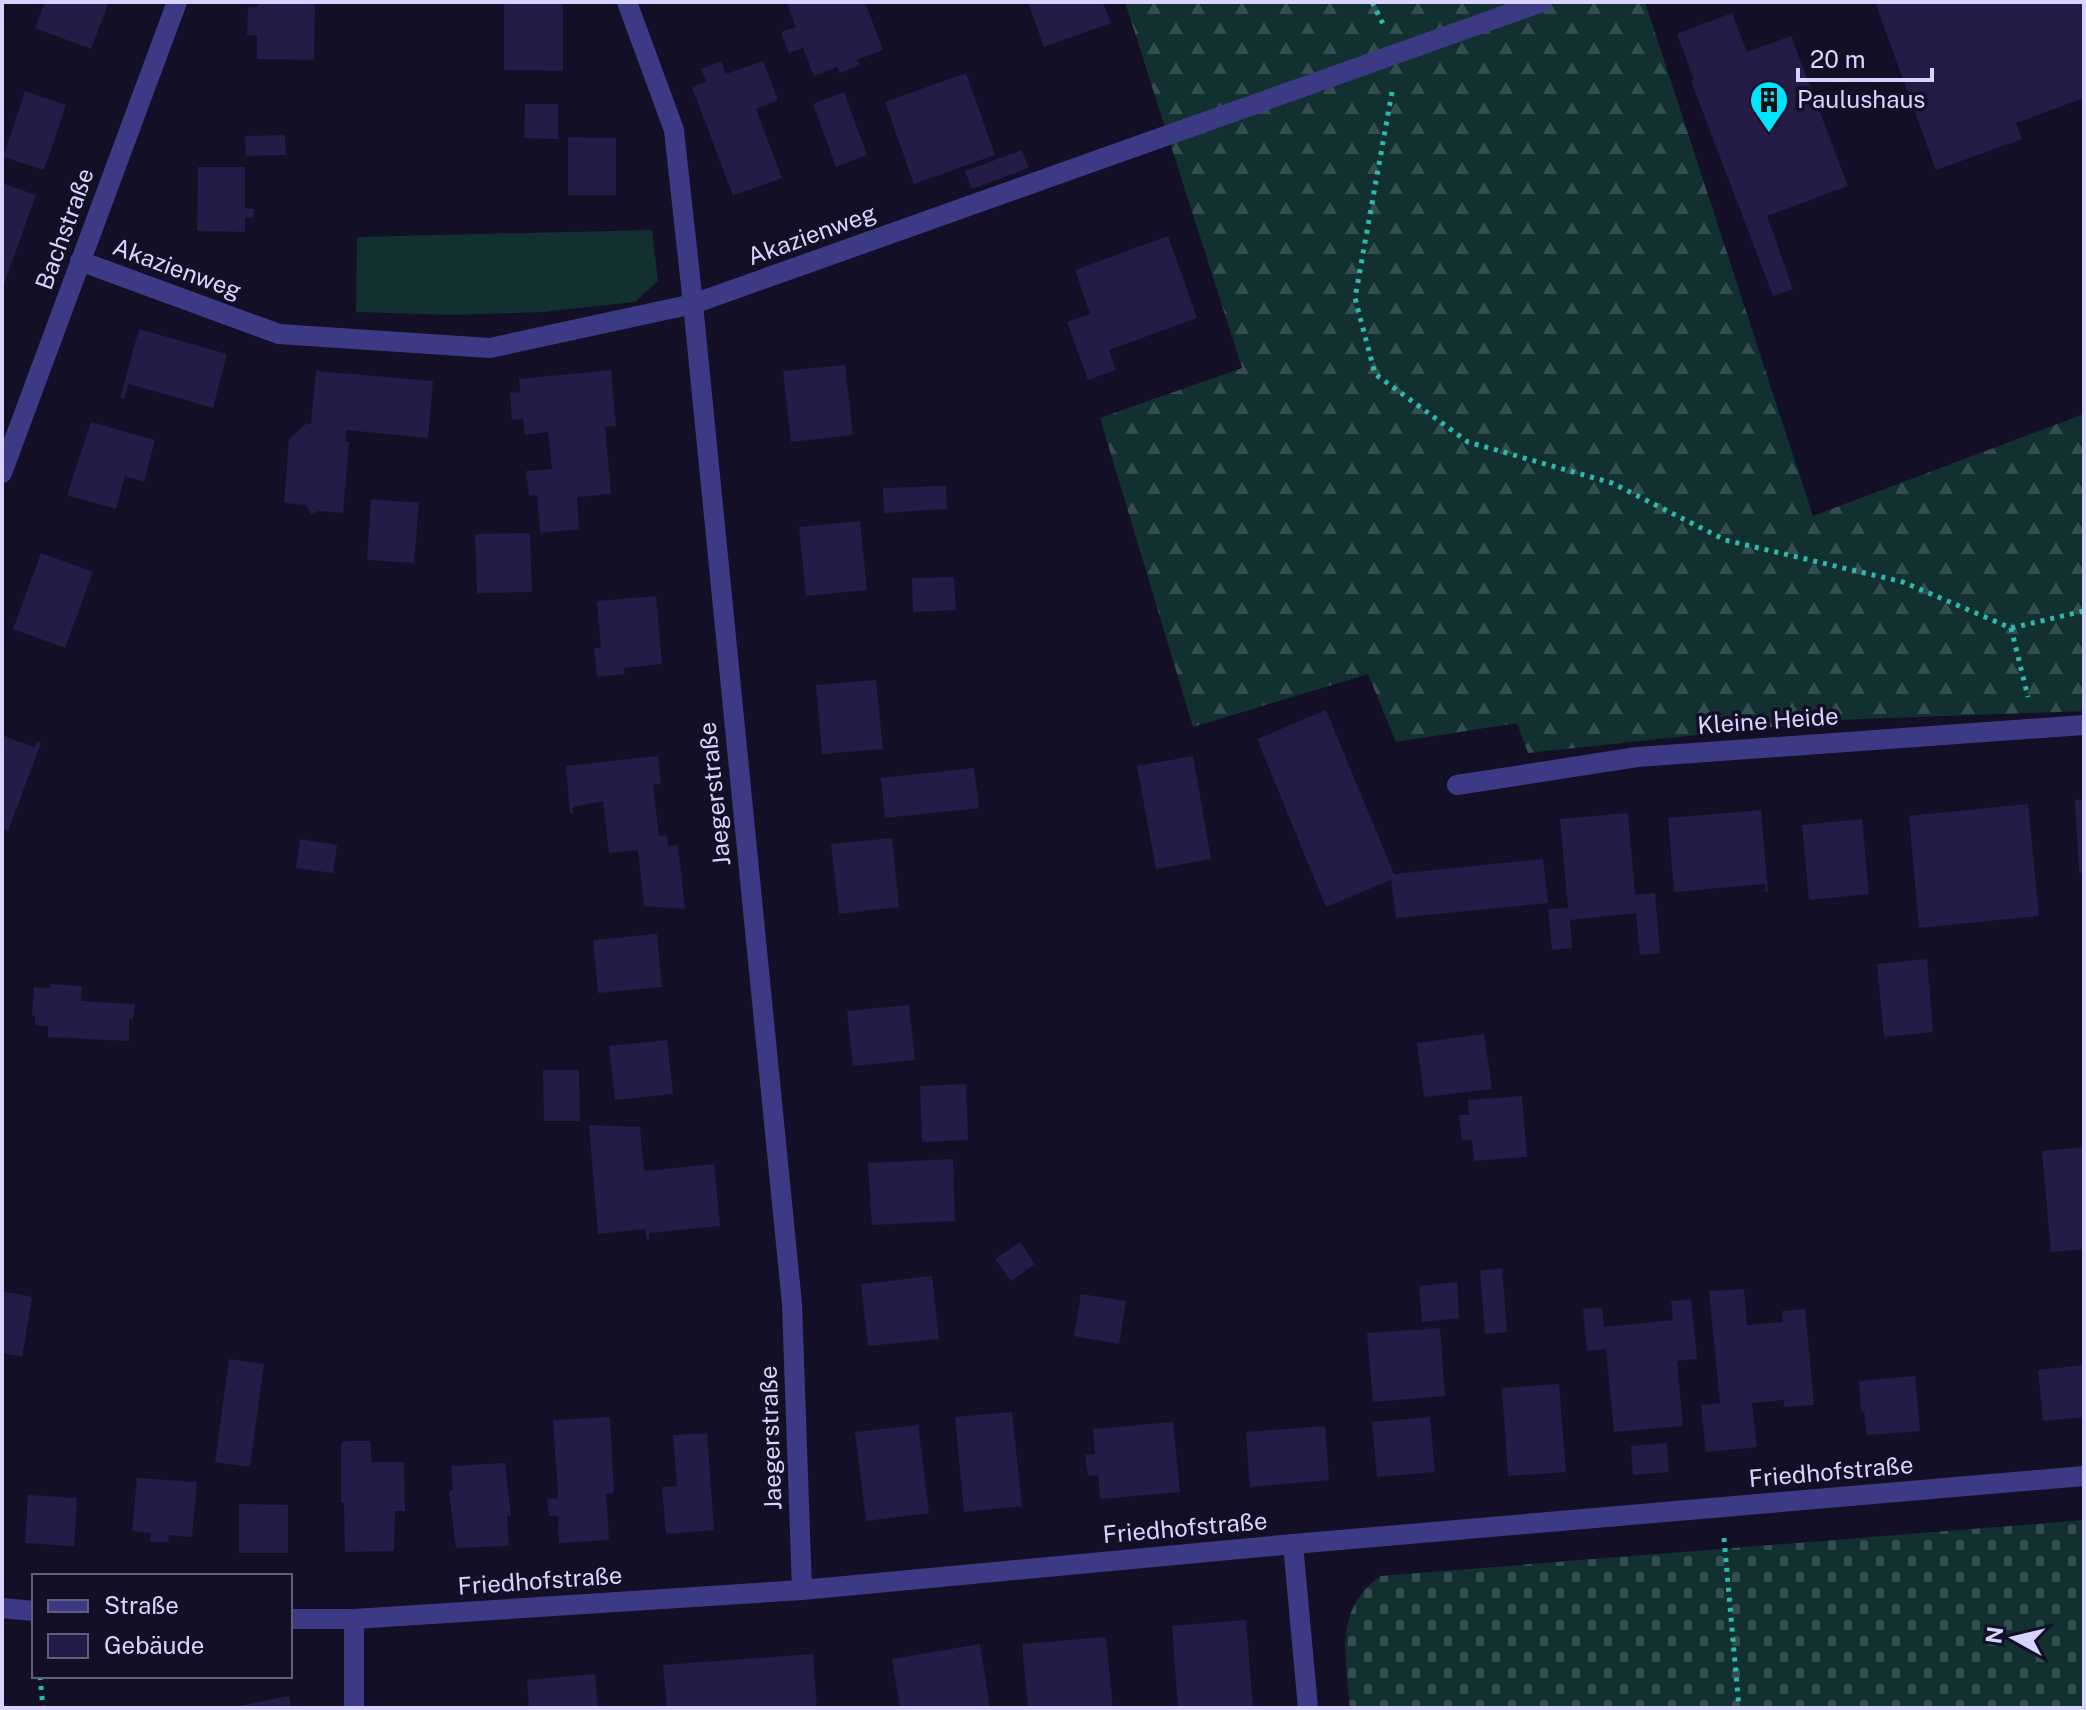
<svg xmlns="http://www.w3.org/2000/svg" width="2086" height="1710" font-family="'Public Sans',sans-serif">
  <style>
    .grass { fill: #12302f }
    .forest { fill: url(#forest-firs) }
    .cemetery { fill: url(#cemetery-stones) }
    .building { fill: #241b47 }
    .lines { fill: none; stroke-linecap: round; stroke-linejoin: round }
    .path { stroke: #2fb8b0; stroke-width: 5; stroke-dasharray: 4 6; stroke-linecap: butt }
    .minor { stroke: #3d3a85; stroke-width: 20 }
    .labels { text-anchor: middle; stroke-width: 7; stroke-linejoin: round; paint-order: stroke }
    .poi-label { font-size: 24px; fill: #d9d4ff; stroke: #130f26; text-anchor: start }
    .street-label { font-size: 24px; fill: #d9d4ff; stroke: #130f26 }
  </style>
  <defs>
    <pattern id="forest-firs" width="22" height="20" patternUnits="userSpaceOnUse" patternTransform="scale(2)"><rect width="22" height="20" fill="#12302f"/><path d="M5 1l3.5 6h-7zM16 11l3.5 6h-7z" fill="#344d4e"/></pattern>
    <pattern id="cemetery-stones" width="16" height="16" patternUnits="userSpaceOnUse" patternTransform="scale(2)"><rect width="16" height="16" fill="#12302f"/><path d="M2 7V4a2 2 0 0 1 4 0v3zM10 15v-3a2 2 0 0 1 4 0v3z" fill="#344d4e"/></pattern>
  </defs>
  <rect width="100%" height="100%" fill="#130f26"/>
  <!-- grass -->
  <path class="grass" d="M652,230L658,281L635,302L542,312L453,315L356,312L357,237Z"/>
  <!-- forest -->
  <path class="forest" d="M1125,2H1645L1813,516L2084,414V711L1836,720L1528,753L1517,723L1396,742L1368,674L1193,727L1100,418L1242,368Z"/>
  <!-- cemetery -->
  <path class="cemetery" d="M2084,1520V1708H1350C1346,1658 1333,1608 1381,1576Z"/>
  <!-- building -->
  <g class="building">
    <path d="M45,2H109L91,49L35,28Z"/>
    <path d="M258,2H315L314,60L257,59V35H247L248,7H258Z"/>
    <path d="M504,2H563V71L504,70Z"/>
    <path d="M786,2H865L883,50L857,60L860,65L840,73L837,67L814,76L803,48L789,53L781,32L796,27Z"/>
    <path d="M1028,2H1103L1111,23L1044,47Z"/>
    <path d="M1875,2H2084V98L2016,123L2022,139L1936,170Z"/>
    <path d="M1732,13L1747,52L1791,36L1848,186L1767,216L1793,289L1773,296L1691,81L1694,80L1677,34Z"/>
    <path d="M721,61L726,74L763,61L778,100L756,109L782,178L733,196L692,87L706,81L701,69Z"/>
    <path d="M966,73L995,155L914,184L885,102Z"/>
    <path d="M25,91L66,105L44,170L3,157Z"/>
    <path d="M844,92L867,155L836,167L813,104Z"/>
    <path d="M525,104H558V139L524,138Z"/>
    <path d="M285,135L286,155L246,156L245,136Z"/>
    <path d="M568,137L616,138V195H568Z"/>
    <path d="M1022,150L1029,168L972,189L965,171Z"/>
    <path d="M198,167H245V208L254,209L253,218H245V232L197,231Z"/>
    <path d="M2,183L36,195L2,290Z"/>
    <path d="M1168,236L1197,318L1109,350L1116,370L1088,380L1067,322L1090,314L1075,270Z"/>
    <path d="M139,329L227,354L213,408L129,384L124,399L120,398Z"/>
    <path d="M845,365L853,435L791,442L783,371Z"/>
    <path d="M611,370L616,426L605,427L611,494L577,497L579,529L540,533L537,495L529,496L526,471L552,469L548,432L525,435L523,419L512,420L510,393L520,392L519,379Z"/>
    <path d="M316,371L433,381L428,438L346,430L345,441L349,442L343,513L319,511L311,514L306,505L284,503L289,439L307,423L311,424Z"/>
    <path d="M91,422L155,440L144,482L125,476L116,509L67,495Z"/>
    <path d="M946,486L947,509L884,513L883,488Z"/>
    <path d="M371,499L419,503L414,563L367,560Z"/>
    <path d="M860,521L867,590L806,596L799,527Z"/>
    <path d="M530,533L532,592L477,593L475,534Z"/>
    <path d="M41,553L93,572L65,648L13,629Z"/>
    <path d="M954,577L956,610L913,612L912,578Z"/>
    <path d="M656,596L662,664L624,668L625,674L597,677L594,648H601L597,601Z"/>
    <path d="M876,680L883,749L822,754L816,685Z"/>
    <path d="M1326,710L1394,874L1543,859L1548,903L1396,918L1391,880L1326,907L1257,739Z"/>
    <path d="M2,735L35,748L37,741L41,743L8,831L2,828Z"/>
    <path d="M658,756L661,784L653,785L659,836L667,835L668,846L678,845L685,909L644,906L638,850L609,853L603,801L573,807V813H570L566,766Z"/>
    <path d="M1193,756L1211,859L1156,869L1137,766Z"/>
    <path d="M974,768L979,808L885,818L881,778Z"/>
    <path d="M2084,799V873H2079L2075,800Z"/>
    <path d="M2028,804L2039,916L1919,928L1909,816Z"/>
    <path d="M1761,810L1768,892H1765V884L1674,892L1668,818Z"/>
    <path d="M1628,813L1635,895L1655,893L1660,953L1640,955L1636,913L1570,920L1572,948L1552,950L1548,909L1568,908L1560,819Z"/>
    <path d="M1862,819L1869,894L1809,900L1802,825Z"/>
    <path d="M892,838L899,907L839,914L831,844Z"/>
    <path d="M300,839L337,845L333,873L296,868Z"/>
    <path d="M657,934L662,987L598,993L593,940Z"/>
    <path d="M1927,959L1933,1032L1884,1037L1877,964Z"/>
    <path d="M50,984L82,986L81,1001L135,1004L133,1019H129V1041L48,1037V1026L35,1025V1016H32L34,987L50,988Z"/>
    <path d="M909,1005L915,1060L853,1066L847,1011Z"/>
    <path d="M1484,1034L1492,1089L1424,1097L1417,1043Z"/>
    <path d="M667,1040L673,1094L615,1100L609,1046Z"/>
    <path d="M543,1070H579L580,1121H544Z"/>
    <path d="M966,1084L968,1140L922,1142L920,1086Z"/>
    <path d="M1522,1096L1527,1157L1474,1161L1472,1140L1462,1141L1459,1115H1469L1468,1100Z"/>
    <path d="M589,1125L640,1127L644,1171L714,1164L720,1226L649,1233V1240H647L645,1229L598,1234Z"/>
    <path d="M2084,1147V1249L2051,1252L2042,1151Z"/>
    <path d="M953,1159L955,1221L872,1225L868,1163Z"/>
    <path d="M1020,1242L1035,1264L1011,1281L995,1259Z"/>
    <path d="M1502,1268L1507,1332L1485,1334L1480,1271Z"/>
    <path d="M932,1276L939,1339L868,1346L861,1284Z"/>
    <path d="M1457,1282L1459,1318L1422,1322L1419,1286Z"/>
    <path d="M1744,1289L1747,1325L1783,1322L1782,1311L1805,1309L1814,1405L1784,1407V1400L1752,1403L1757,1447L1706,1452L1701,1405L1720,1403L1709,1291Z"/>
    <path d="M2,1291L32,1297L22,1357L2,1353Z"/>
    <path d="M1081,1294L1126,1301L1119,1344L1074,1336Z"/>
    <path d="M1691,1299L1697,1359L1677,1361L1683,1426L1614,1432L1606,1349L1587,1351L1583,1309L1602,1307L1604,1327L1673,1320L1671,1301Z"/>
    <path d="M1440,1328L1445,1396L1373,1402L1367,1333Z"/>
    <path d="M229,1359L264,1364L250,1467L215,1462Z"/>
    <path d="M2084,1365V1417L2043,1421L2038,1370Z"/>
    <path d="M1915,1376L1920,1431L1867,1435L1864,1411L1861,1412L1859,1381Z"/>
    <path d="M1559,1384L1566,1472L1508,1476L1502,1388Z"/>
    <path d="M1012,1412L1022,1506L964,1512L955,1417Z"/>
    <path d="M610,1417L614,1493L606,1494L609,1540L559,1543L558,1516H549L547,1499L557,1498L558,1495L553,1420Z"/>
    <path d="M1430,1417L1435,1472L1377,1477L1372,1422Z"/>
    <path d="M1173,1422L1180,1492L1100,1499L1098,1475L1088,1476L1085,1455L1095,1454L1093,1429Z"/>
    <path d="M918,1425L929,1513L866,1521L855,1432Z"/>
    <path d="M1325,1426L1329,1480L1250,1487L1246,1432Z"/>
    <path d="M707,1433L714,1530L666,1534L662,1487L677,1486L673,1435Z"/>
    <path d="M345,1441H370L372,1462H404L405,1511H395L394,1551L345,1552L344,1503H341V1444Z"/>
    <path d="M1667,1443L1669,1472L1633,1475L1631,1446Z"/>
    <path d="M505,1463L511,1516H507L509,1546L456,1548L449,1491L453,1490L451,1466Z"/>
    <path d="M137,1478L197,1482L192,1537L169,1535L168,1542H150L151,1533L132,1531Z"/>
    <path d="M28,1495L77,1498L74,1546L25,1543Z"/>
    <path d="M239,1504L288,1505V1553H239Z"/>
    <path d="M1246,1620L1253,1708H1178L1172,1626Z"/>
    <path d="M1106,1637L1113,1708H1028L1022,1644Z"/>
    <path d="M980,1644L990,1708H900L892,1659Z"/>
    <path d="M813,1654L817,1708H667L663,1665Z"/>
    <path d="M595,1674L598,1708H529L527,1680Z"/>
    <path d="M289,1696L291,1708H234V1707Z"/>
  </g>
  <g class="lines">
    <!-- path -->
    <g class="path">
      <path d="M1372,2L1384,26"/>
      <path d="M1392,92L1355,298L1375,374L1468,442L1612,483L1725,540L1903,582L2011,628L2084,611"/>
      <path d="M2011,628L2028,697"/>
      <path d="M1724,1538L1739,1708"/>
      <path d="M40,1676L43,1708"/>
    </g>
    <!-- minor -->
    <g class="minor">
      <path d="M627,2L674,130L693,304L792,1304L802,1590"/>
      <path d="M80,261L279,334L490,348L693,304L1542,2"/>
      <path d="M2,473L177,2"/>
      <path d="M1457,785L1637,757L2084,725"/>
      <path d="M1293,1544L1308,1708"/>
      <path d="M2,1608L34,1611"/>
      <path d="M290,1619H354L802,1590L1293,1544L2084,1476"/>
      <path d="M354,1619V1708"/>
    </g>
  </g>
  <!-- icons -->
  <defs>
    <g id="building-pin" transform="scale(2)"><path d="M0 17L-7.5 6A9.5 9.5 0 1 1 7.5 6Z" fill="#00e5ff" stroke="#130f26"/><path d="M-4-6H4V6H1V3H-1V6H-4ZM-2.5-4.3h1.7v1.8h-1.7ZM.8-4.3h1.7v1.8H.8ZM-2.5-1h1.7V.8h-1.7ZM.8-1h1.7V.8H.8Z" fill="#111"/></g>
  </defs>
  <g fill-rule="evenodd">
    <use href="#building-pin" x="1769" y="100"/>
  </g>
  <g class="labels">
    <!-- poi labels -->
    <g class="poi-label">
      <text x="1797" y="108">Paulushaus</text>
    </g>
    <!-- street labels -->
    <g class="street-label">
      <text transform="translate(65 229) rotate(-70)" y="8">Bachstraße</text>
      <text transform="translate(812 235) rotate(-20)" y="8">Akazienweg</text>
      <text transform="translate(177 269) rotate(20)" y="8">Akazienweg</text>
      <text transform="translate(1768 721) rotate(-4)" y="8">Kleine Heide</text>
      <text transform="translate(715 794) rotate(-96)" y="8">Jaegerstraße</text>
      <text transform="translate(771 1438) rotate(-92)" y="8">Jaegerstraße</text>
      <text transform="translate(1831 1472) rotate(-5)" y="8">Friedhofstraße</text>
      <text transform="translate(1185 1528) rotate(-5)" y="8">Friedhofstraße</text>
      <text transform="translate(540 1581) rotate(-4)" y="8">Friedhofstraße</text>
    </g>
  </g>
  <!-- border -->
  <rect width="2086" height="1710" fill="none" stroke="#d9d4ff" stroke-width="8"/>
  <!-- legend -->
  <rect x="32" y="1574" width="260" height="104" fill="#130f26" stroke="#625e7d" stroke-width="2"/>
  <rect x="48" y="1600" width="40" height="12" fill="#3d3a85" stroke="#625e7d" stroke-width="2"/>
  <text x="104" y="1614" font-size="24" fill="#d9d4ff">Straße</text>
  <rect x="48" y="1634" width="40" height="24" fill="#241b47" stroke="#625e7d" stroke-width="2"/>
  <text x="104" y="1654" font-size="24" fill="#d9d4ff">Gebäude</text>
  <!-- north arrow -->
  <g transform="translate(2014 1638) rotate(278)" stroke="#130f26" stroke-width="6" paint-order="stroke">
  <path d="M0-6L14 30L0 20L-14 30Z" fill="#d9d4ff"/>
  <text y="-12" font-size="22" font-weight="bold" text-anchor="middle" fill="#d9d4ff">N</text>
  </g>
  <!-- scale -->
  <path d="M1798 68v12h134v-12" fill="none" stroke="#d9d4ff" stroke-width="4"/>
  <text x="1810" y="68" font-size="24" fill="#d9d4ff" stroke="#130f26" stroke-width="6" paint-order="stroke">20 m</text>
</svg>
